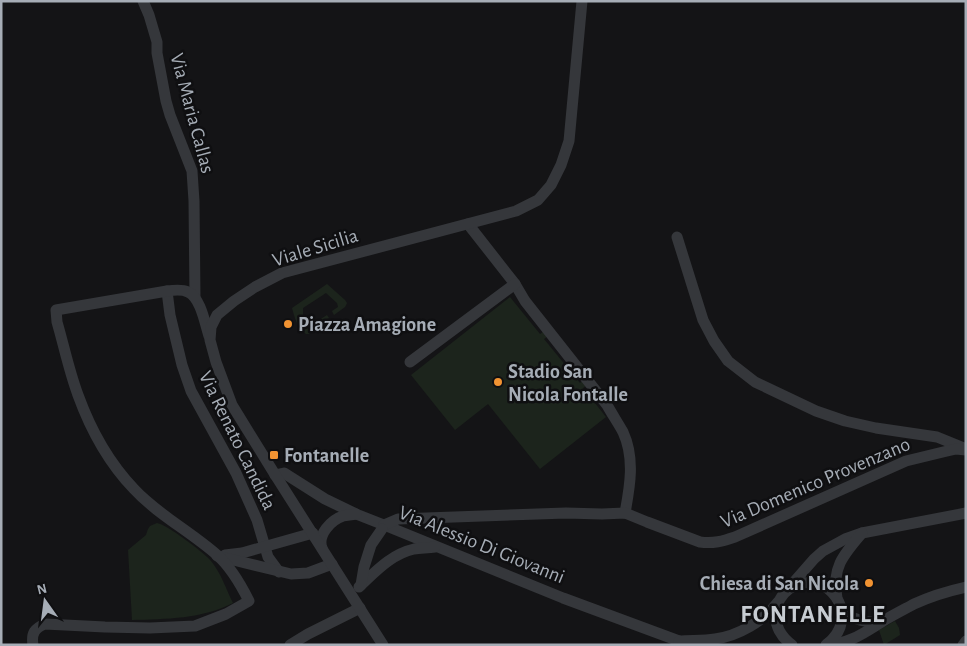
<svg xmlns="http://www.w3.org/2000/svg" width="967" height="646" font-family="'Alegreya Sans',sans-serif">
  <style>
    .green { fill: #1c241c }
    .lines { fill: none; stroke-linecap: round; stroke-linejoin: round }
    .minor { stroke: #35373b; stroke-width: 11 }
    .poi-dot { fill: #f19332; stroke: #0f0f11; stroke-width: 2 }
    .labels { text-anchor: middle; stroke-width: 5; stroke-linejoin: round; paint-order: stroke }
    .street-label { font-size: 20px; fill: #a6adb6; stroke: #0f0f11 }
    .poi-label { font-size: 20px; font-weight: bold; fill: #a6adb6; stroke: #0f0f11; text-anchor: start }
    .district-label { font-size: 25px; font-weight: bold; letter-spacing: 1px; fill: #c7ccd2; stroke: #0f0f11 }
  </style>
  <rect width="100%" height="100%" fill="#141416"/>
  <!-- green -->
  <g class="green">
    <path d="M327,284L345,300L347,303L345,307L334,315L332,311L338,307L337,303L326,293L303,308V316L301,319L308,327L327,315L329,318L309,334H306C297,327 295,319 292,308Z"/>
    <path d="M510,297L540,334L544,331L548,336L544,339L580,383L583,380L587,385L583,388L606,417L540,469L488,404L455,430L411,375Z"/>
    <path d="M157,523C168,525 203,552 211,561C221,573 226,589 233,603C202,619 166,619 132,620L128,550L146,535L148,529L150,526Z"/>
    <path d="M895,621L899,628L900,635L884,645L879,630Z"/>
  </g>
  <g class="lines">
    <!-- minor -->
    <g class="minor">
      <path d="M143,1L149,15L157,42V53L166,101L170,115L192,171L194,201L195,297"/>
      <path d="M468,224L515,284L525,301L607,405C612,414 618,423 623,432C635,458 630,486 625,513"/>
      <path d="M677,237L703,320L714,341L728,361L755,382L816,411L845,421L876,428L937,437L964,448"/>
      <path d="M167,291L170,315L182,365L191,391L236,473L257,520L268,557L279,572"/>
      <path d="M410,362L515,284"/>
      <path d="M275,475L284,473L325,499L356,514L384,525L563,598L679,641L686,645"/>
      <path d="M384,525L398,519L566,513L602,514L625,513L647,522L700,542C713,544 723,541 735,537L906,461L943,452L956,449L966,450"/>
      <path d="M322,548C317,535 331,520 343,516C347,515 351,515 356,514"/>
      <path d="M225,555L242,553L313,533"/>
      <path d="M217,556L291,574L308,573L332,564"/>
      <path d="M361,585C377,570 392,554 414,549C421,548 428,548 435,547"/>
      <path d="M359,587L361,585L364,567L371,545L382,529"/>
      <path d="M786,591L814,559L823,551L845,539L862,533L966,513"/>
      <path d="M837,598C831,568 844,554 862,533"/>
      <path d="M842,613C855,619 866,623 880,622"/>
      <path d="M679,641C691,640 703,641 715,639C738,636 764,621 778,602"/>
      <path d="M827,644C847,645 864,633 880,623C891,616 903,610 914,604C931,596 948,591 966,587"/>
      <path d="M33,645C31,633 35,628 45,624L105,627L150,628L195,626L226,614L249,601C241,585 231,567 217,555C191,532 157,514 134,489C109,463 90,428 78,395C69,371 64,346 57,322L56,310L167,291C174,290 182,289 188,292C201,298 205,324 209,336"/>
      <path d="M290,645L308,634L360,608"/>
      <path d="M383,645L274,473L232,405L216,362L210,340L211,327L217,315L234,301L255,287L282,273L516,211L538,200L551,185L561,165L569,141L582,1"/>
      <path d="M792,645C781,637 774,625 776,612C777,603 782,594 789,589C827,564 864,617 826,645"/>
      <path d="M963,645L966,641"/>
    </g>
  </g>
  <!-- markers -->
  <g class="poi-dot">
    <circle cx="288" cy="324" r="5"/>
    <circle cx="498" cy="382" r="5"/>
    <rect x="269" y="450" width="10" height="10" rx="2.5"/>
    <circle cx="869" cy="583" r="5"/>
  </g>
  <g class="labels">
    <!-- street labels -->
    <g class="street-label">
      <text transform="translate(193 113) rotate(75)" y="7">Via Maria Callas</text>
      <text transform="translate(315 247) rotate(-17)" y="7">Viale Sicilia</text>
      <text transform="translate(238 440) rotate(64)" y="7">Via Renato Candida</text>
      <text transform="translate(815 482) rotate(-23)" y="7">Via Domenico Provenzano</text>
      <text transform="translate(482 544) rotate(22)" y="7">Via Alessio Di Giovanni</text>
    </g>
    <!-- poi labels -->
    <g class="poi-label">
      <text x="298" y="331">Piazza Amagione</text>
      <text x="508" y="378">Stadio San<tspan x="508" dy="23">Nicola Fontalle</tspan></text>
      <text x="284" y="462">Fontanelle</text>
      <text x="859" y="590" text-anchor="end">Chiesa di San Nicola</text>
    </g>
    <!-- district labels -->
    <g class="district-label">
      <text x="813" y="622">FONTANELLE</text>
    </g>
  </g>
  <!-- border -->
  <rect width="967" height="646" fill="none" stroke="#a6adb6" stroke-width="5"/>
  <!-- north arrow -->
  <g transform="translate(45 601) rotate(346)" stroke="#0f0f11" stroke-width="4" paint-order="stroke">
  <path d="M0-4L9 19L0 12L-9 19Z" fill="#a6adb6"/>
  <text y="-8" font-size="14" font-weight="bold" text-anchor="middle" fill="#a6adb6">N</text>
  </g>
</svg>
